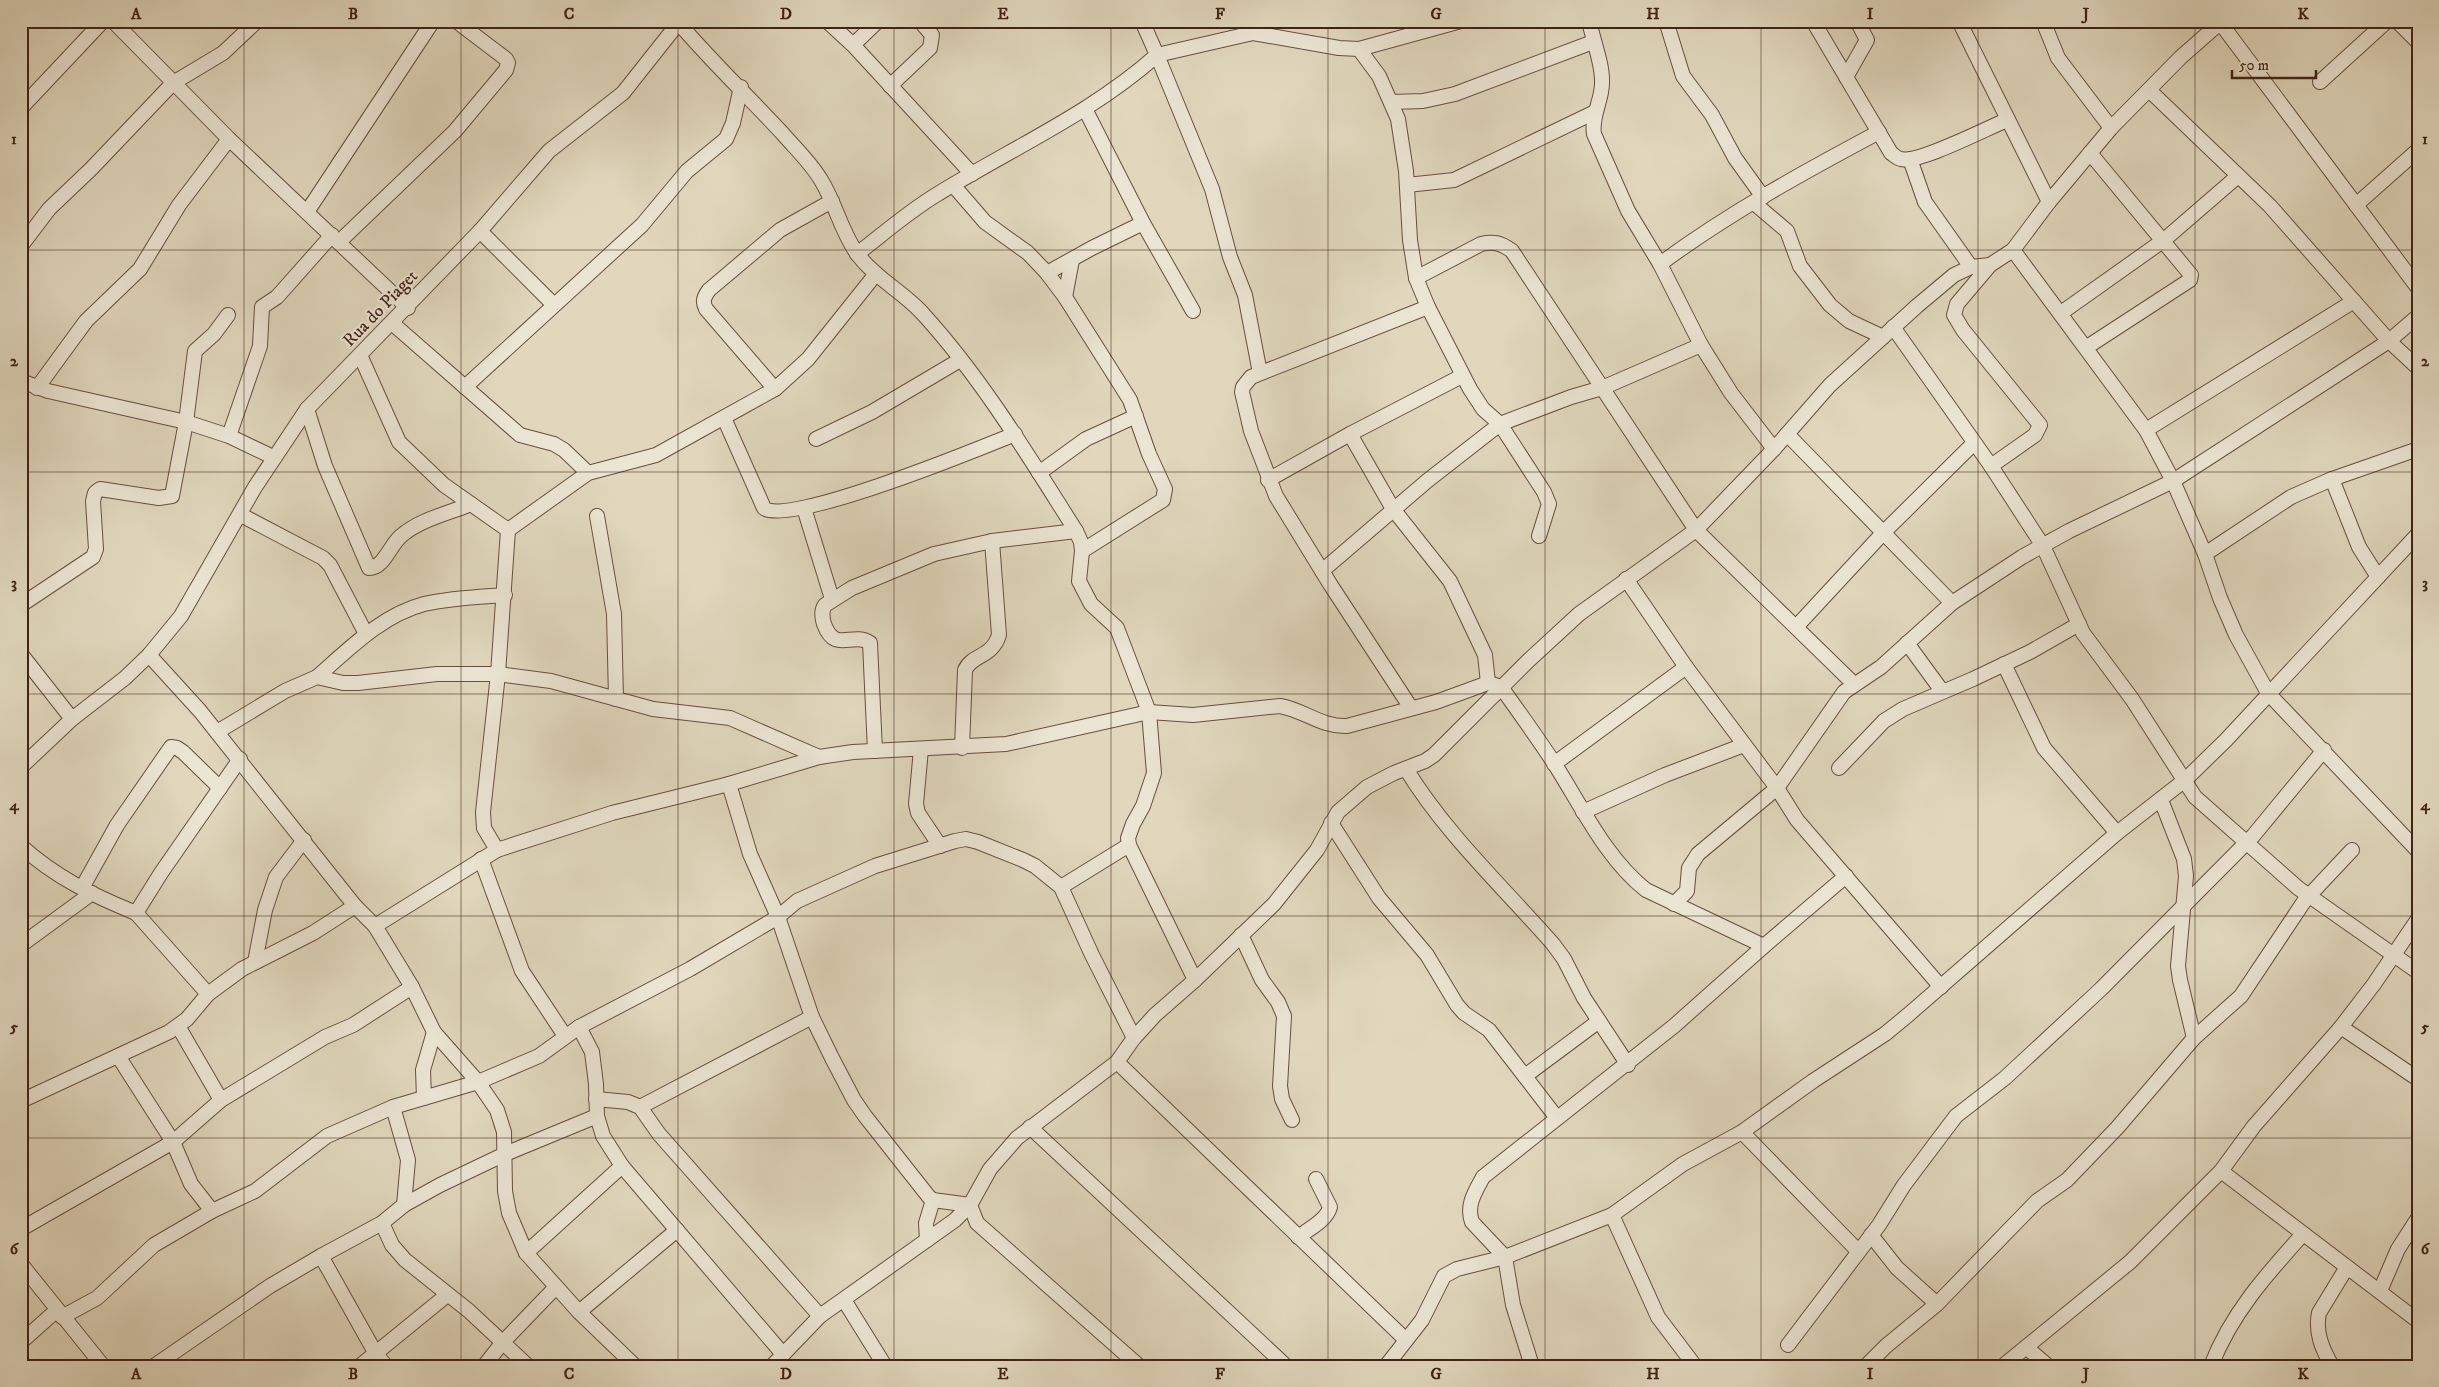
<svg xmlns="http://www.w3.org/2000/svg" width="2439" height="1387" font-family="'IM FELL DW Pica',serif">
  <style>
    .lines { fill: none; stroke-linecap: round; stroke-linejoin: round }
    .minor-casing { stroke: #6a4e3f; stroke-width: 16 }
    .minor { stroke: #ebe5d4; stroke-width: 14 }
    .grid { fill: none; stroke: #422115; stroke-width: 1; stroke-opacity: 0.55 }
    .labels { text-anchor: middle; stroke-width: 4.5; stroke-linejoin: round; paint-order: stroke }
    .street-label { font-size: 18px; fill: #422115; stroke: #ebe5d4 }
    .neatline { fill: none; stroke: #422115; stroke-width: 2 }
    .grid-label { font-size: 16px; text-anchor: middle; font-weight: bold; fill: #422115 }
  </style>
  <rect width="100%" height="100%" fill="#e0d7bd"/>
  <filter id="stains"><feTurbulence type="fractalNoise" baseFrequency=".004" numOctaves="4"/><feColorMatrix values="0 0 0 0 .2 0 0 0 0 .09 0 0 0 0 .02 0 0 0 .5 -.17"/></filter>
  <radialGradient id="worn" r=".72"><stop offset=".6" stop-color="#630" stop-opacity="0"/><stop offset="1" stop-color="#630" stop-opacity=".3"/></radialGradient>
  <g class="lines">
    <!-- minor casing -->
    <g class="minor-casing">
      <g id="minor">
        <path d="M113,21L229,139L408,308"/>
        <path d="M677,21C710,60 748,96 783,134C796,149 811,163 821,180C836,204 841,232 858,255C876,279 904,292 924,315C983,380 1029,457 1076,531L1081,542L1082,551L1079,581L1091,604L1117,628L1149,712L1154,773L1143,806L1133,824L1128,838L1129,845L1195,980"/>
        <path d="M827,21L853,45L972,174"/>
        <path d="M1589,21C1593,40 1603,65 1602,83C1602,101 1591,116 1594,134L1628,211L1660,264L1701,345"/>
        <path d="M1666,21L1683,76L1712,115L1735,158L1763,197"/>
        <path d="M1813,21L1891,153C1894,155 1898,159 1901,159C1918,164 1987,128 2007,120"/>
        <path d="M1959,21L2049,202"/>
        <path d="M2043,21L2058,58L2111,128"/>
        <path d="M2219,21L2418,288"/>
        <path d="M2397,21L2418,42"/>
        <path d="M853,45L878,21"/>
        <path d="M1359,49L1379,76L1398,119L1406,171L1410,240L1416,278L1428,307L1470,389L1483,409L1500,424L1544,492L1549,504L1539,536"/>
        <path d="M1846,77L1867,40L1857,21"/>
        <path d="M2320,82L2387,21"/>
        <path d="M890,86L930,48L932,35L920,21"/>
        <path d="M2149,90L2270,206L2389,341L2418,368"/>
        <path d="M1391,102L1423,101L1455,94L1593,42"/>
        <path d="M21,108L103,21"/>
        <path d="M1085,109L1143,223L1193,311"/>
        <path d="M1910,159L1925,202L1971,267"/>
        <path d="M953,185L985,222L1028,253L1047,273L1065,297L1130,400L1149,454L1165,489L1163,500L1082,551"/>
        <path d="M1407,185L1454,180L1595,112"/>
        <path d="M1754,203L1787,231L1800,266L1830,305L1849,321L1883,337"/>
        <path d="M2356,205L2418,150"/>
        <path d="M307,212L433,21"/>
        <path d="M480,231L554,305"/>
        <path d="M339,242L455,131L506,70L508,63L506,59L456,21"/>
        <path d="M21,246L49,209L91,169L173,83L223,53L257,21"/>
        <path d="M2013,250L2146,430L2173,481L2205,554L2220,598L2236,635L2268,693L2418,851"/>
        <path d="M857,254C883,234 908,212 936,195C1010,149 1091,114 1157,55L1142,21"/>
        <path d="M1660,264C1729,213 1804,172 1879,132"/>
        <path d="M1990,265L1957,304L1954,315L1963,330L2040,425L2035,435L1991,466"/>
        <path d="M1047,273L1092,248L1143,223"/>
        <path d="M1416,278L1481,244C1494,241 1501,243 1512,251L1696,530L1854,684"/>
        <path d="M1065,297L1072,260"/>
        <path d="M2061,313L2164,240L2238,176"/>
        <path d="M392,323L520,435L554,444L564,450L588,473"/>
        <path d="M1893,327L1991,466L2043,546L2083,633L2132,699L2195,797L2298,888L2418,972"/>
        <path d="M2087,347L2190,280L2191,275L2090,153"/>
        <path d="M360,355L399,442L444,485L508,530L498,674L483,812L484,828L497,850"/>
        <path d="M1260,373L1245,295L1230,257L1212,189L1157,55L1253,33L1339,48L1359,49L1461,21"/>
        <path d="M21,381L48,391L186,422L229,436L273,457"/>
        <path d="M465,387L642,225L687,171L726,139L733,123L741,87"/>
        <path d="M37,388L86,321L140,269L179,205L229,139"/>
        <path d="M775,389L706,309C702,301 704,297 709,290L780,230L832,201"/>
        <path d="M307,409L325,466L369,568C384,568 390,545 401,536C419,520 449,513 471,504"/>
        <path d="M724,418L764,508C783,529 983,447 1015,434"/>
        <path d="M2146,430L2354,301"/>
        <path d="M1350,434L1393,509L1450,581L1485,655L1488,683"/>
        <path d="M1787,434L1952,603"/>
        <path d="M229,436L260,346L262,307L277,297L332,235"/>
        <path d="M816,439L872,412L960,360"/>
        <path d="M1039,473L1086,439L1136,416"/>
        <path d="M2332,479L2359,547L2378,577"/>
        <path d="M1268,480L1350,434L1462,376"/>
        <path d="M804,508L832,599"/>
        <path d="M241,515L323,558L330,565L366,634"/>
        <path d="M597,516L614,614L616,699"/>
        <path d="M508,530L588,473L656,455L775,389L808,359L875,275"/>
        <path d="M2205,554L2291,497L2332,479L2418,449"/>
        <path d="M1322,571L1427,481L1500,424L1571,397L1602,388L1701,345L1731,393L1774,449"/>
        <path d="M1626,579L1686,667L1777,788L1797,820L1941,987"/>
        <path d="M21,605L93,557L96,549L93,501L95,493L100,489L159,498L172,496L186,422L195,351L214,334L228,315"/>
        <path d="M1796,627L1884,532L1974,443"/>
        <path d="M1907,643L1942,691"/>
        <path d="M21,654L72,719"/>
        <path d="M149,655L200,711L355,906L375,926L412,987L434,1032L478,1082L497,1110L504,1132L505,1191L509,1213L526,1253L579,1312L635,1366"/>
        <path d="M2004,664L2044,748L2117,833"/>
        <path d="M317,677C349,649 382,615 424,604C450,598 478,597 505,595"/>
        <path d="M1411,708L1330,584L1276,496L1251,431L1242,392L1243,387L1251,377L1428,307"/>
        <path d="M217,732L285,691L317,677L343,683H358L437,674H498L551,681L653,709L730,718L819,757"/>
        <path d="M962,748L965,670C972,654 992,658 999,635L992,541"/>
        <path d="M921,749L916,804L918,813L940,846"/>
        <path d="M875,751L870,643C852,631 835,654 824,624C822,617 821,611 825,605L852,588L934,554L992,541L1076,531"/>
        <path d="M1554,764L1686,667"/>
        <path d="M21,767L72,719L125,678L149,655L181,616L255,487L307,409L480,231L549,151L623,93L680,21"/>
        <path d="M1839,768L1884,721L1903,709L1973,679L2030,652L2079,624"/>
        <path d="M1406,769C1446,834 1502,886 1553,944L1564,959L1584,998L1628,1065"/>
        <path d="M729,784L750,854L778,917L812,1017L832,1058L854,1100L865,1116L929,1197L933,1200L970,1205L977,1223L1139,1366"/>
        <path d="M2161,800L2184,859L2186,876L2178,966L2180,980L2194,1038"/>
        <path d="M1583,812L1665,775L1744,745"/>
        <path d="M1331,823L1379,898L1427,955L1457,1005L1464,1013L1489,1030L1557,1118"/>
        <path d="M21,846C55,877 94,896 136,913L161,873L240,759"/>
        <path d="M481,859L522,971L565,1036"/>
        <path d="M1061,887L1129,845"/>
        <path d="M82,888L117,825L171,747L177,748L183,752L220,788"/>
        <path d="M1674,904L1687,891L1689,868L1698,854L1777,788L1844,692L1881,667L1952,603L2022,557L2069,531L2173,481L2389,341L2418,316"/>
        <path d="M136,913L208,994"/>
        <path d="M375,926L497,850L612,813L729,784L819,757L853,752L1006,744L1149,712L1193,715L1280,706C1304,710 1321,727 1347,726L1436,702L1488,683L1501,687C1519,712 1537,737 1554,763C1581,805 1606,859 1646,890L1764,946"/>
        <path d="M1241,935L1262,980L1278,1002L1284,1016L1280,1086L1282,1099L1292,1120"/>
        <path d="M21,945L92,893"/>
        <path d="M255,962L265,910L276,877L304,840"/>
        <path d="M178,1026L221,1100"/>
        <path d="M579,1027L592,1052L596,1084L597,1116L603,1136L622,1166L782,1353"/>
        <path d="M2341,1027L2418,1079"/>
        <path d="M118,1056L173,1142L191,1184L212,1211"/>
        <path d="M1117,1062L1406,1340"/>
        <path d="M1525,1076L1599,1021"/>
        <path d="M424,1098L423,1070L434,1032"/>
        <path d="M596,1099L628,1102L640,1107L659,1134L820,1316"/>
        <path d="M21,1101L169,1032L187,1019L208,994L242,969L313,933L355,906"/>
        <path d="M393,1107L408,1160L404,1205"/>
        <path d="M640,1107L812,1017"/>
        <path d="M1030,1127L1286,1366"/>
        <path d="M1742,1132L1858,1251"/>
        <path d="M2221,1171L2418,1321"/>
        <path d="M1612,1215L1658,1317L1695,1366"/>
        <path d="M382,1223L392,1245L405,1260L469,1311L528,1366"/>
        <path d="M21,1229L173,1142L221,1100L325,1037L353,1025L412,987"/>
        <path d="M1871,1235L1897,1268L1937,1304"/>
        <path d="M1298,1237C1309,1229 1327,1220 1330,1207L1316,1179"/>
        <path d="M927,1240L926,1223L933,1200"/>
        <path d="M526,1253L622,1166"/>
        <path d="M321,1256L376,1354L386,1366"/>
        <path d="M21,1264L103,1366"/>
        <path d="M2380,1291L2398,1249L2418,1218"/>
        <path d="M844,1300L885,1366"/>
        <path d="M579,1312L677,1230"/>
        <path d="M62,1317L97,1298L154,1245L212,1211L255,1191L327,1136L393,1107L478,1082L539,1056L579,1027L690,969L778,917L797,901L875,866L955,841L966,839L978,842L1023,860L1035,866L1061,887L1092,955L1134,1038"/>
        <path d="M21,1342L57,1310"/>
        <path d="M1788,1345L1879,1225L1904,1185L1956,1116L2005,1078L2101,989L2253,836L2324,750"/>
        <path d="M2026,1347L2048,1366"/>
        <path d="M154,1366L270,1286L321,1256L382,1223L404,1205L440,1185L505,1154L597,1116"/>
        <path d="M360,1366L447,1295"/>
        <path d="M484,1366L503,1342L556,1287"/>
        <path d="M772,1366L820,1316L955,1220L970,1205L990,1169L1017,1138L1117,1062L1134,1038L1155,1015L1195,980L1274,904L1317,850L1338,812L1367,787L1394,773L1425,761L1434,755L1529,660L1579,614L1696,530L1774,449L1830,385L1917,306L1954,275L1971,267L1990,265L2013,250L2049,202L2111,128L2181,57L2222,21"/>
        <path d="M1386,1366L1422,1320L1444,1276L1457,1269L1505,1257L1612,1215L1683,1164L1742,1132L1813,1081L1885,1034L1908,1015L2117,833L2185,780L2226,740L2418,534"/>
        <path d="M1532,1366L1513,1305L1505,1257L1472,1222C1466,1205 1475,1192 1483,1177L1674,1026L1764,946L1846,876"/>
        <path d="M1866,1366L1886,1346L1937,1304L2037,1201L2067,1180L2117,1128L2194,1038L2241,996L2305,900L2352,850"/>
        <path d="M2003,1366L2130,1262L2221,1171L2254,1126L2341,1027L2374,984L2418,919"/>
        <path d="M2211,1366C2231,1314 2266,1275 2303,1234"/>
        <path d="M2332,1366C2322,1349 2315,1332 2319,1313L2347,1267"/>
      </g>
    </g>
    <!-- minor -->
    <use href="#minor" class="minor"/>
  </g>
  <!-- grid -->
  <path class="grid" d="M244,21V1366M461,21V1366M678,21V1366M894,21V1366M1111,21V1366M1328,21V1366M1545,21V1366M1761,21V1366M1978,21V1366M2195,21V1366M21,250H2418M21,472H2418M21,694H2418M21,916H2418M21,1138H2418"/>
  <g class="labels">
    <!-- street labels -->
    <g class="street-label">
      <text transform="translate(380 308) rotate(-46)" y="6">Rua do Piaget</text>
    </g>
  </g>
  <!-- margin -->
  <rect width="2439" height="1387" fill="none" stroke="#e0d7bd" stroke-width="55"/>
  <!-- scale -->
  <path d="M2232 70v8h84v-8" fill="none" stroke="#422115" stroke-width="2.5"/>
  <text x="2239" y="70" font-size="15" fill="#422115" stroke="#ebe5d4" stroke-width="4" paint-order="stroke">50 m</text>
  <rect x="28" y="28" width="2384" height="1332" class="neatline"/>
  <g class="grid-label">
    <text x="136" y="19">A</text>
    <text x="353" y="19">B</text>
    <text x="569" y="19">C</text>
    <text x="786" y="19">D</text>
    <text x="1003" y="19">E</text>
    <text x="1220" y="19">F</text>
    <text x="1436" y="19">G</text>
    <text x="1653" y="19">H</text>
    <text x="1870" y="19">I</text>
    <text x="2086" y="19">J</text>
    <text x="2303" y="19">K</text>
    <text x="14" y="144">1</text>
    <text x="2425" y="144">1</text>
    <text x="14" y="366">2</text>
    <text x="2425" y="366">2</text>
    <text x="14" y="588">3</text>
    <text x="2425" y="588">3</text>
    <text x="14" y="810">4</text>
    <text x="2425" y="810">4</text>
    <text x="14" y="1032">5</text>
    <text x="2425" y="1032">5</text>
    <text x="14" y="1254">6</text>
    <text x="2425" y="1254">6</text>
    <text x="136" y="1379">A</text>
    <text x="353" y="1379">B</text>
    <text x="569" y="1379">C</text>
    <text x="786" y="1379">D</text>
    <text x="1003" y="1379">E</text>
    <text x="1220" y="1379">F</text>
    <text x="1436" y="1379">G</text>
    <text x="1653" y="1379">H</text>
    <text x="1870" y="1379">I</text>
    <text x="2086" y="1379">J</text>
    <text x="2303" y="1379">K</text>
  </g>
  <rect width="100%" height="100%" filter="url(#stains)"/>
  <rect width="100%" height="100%" fill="url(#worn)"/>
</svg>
